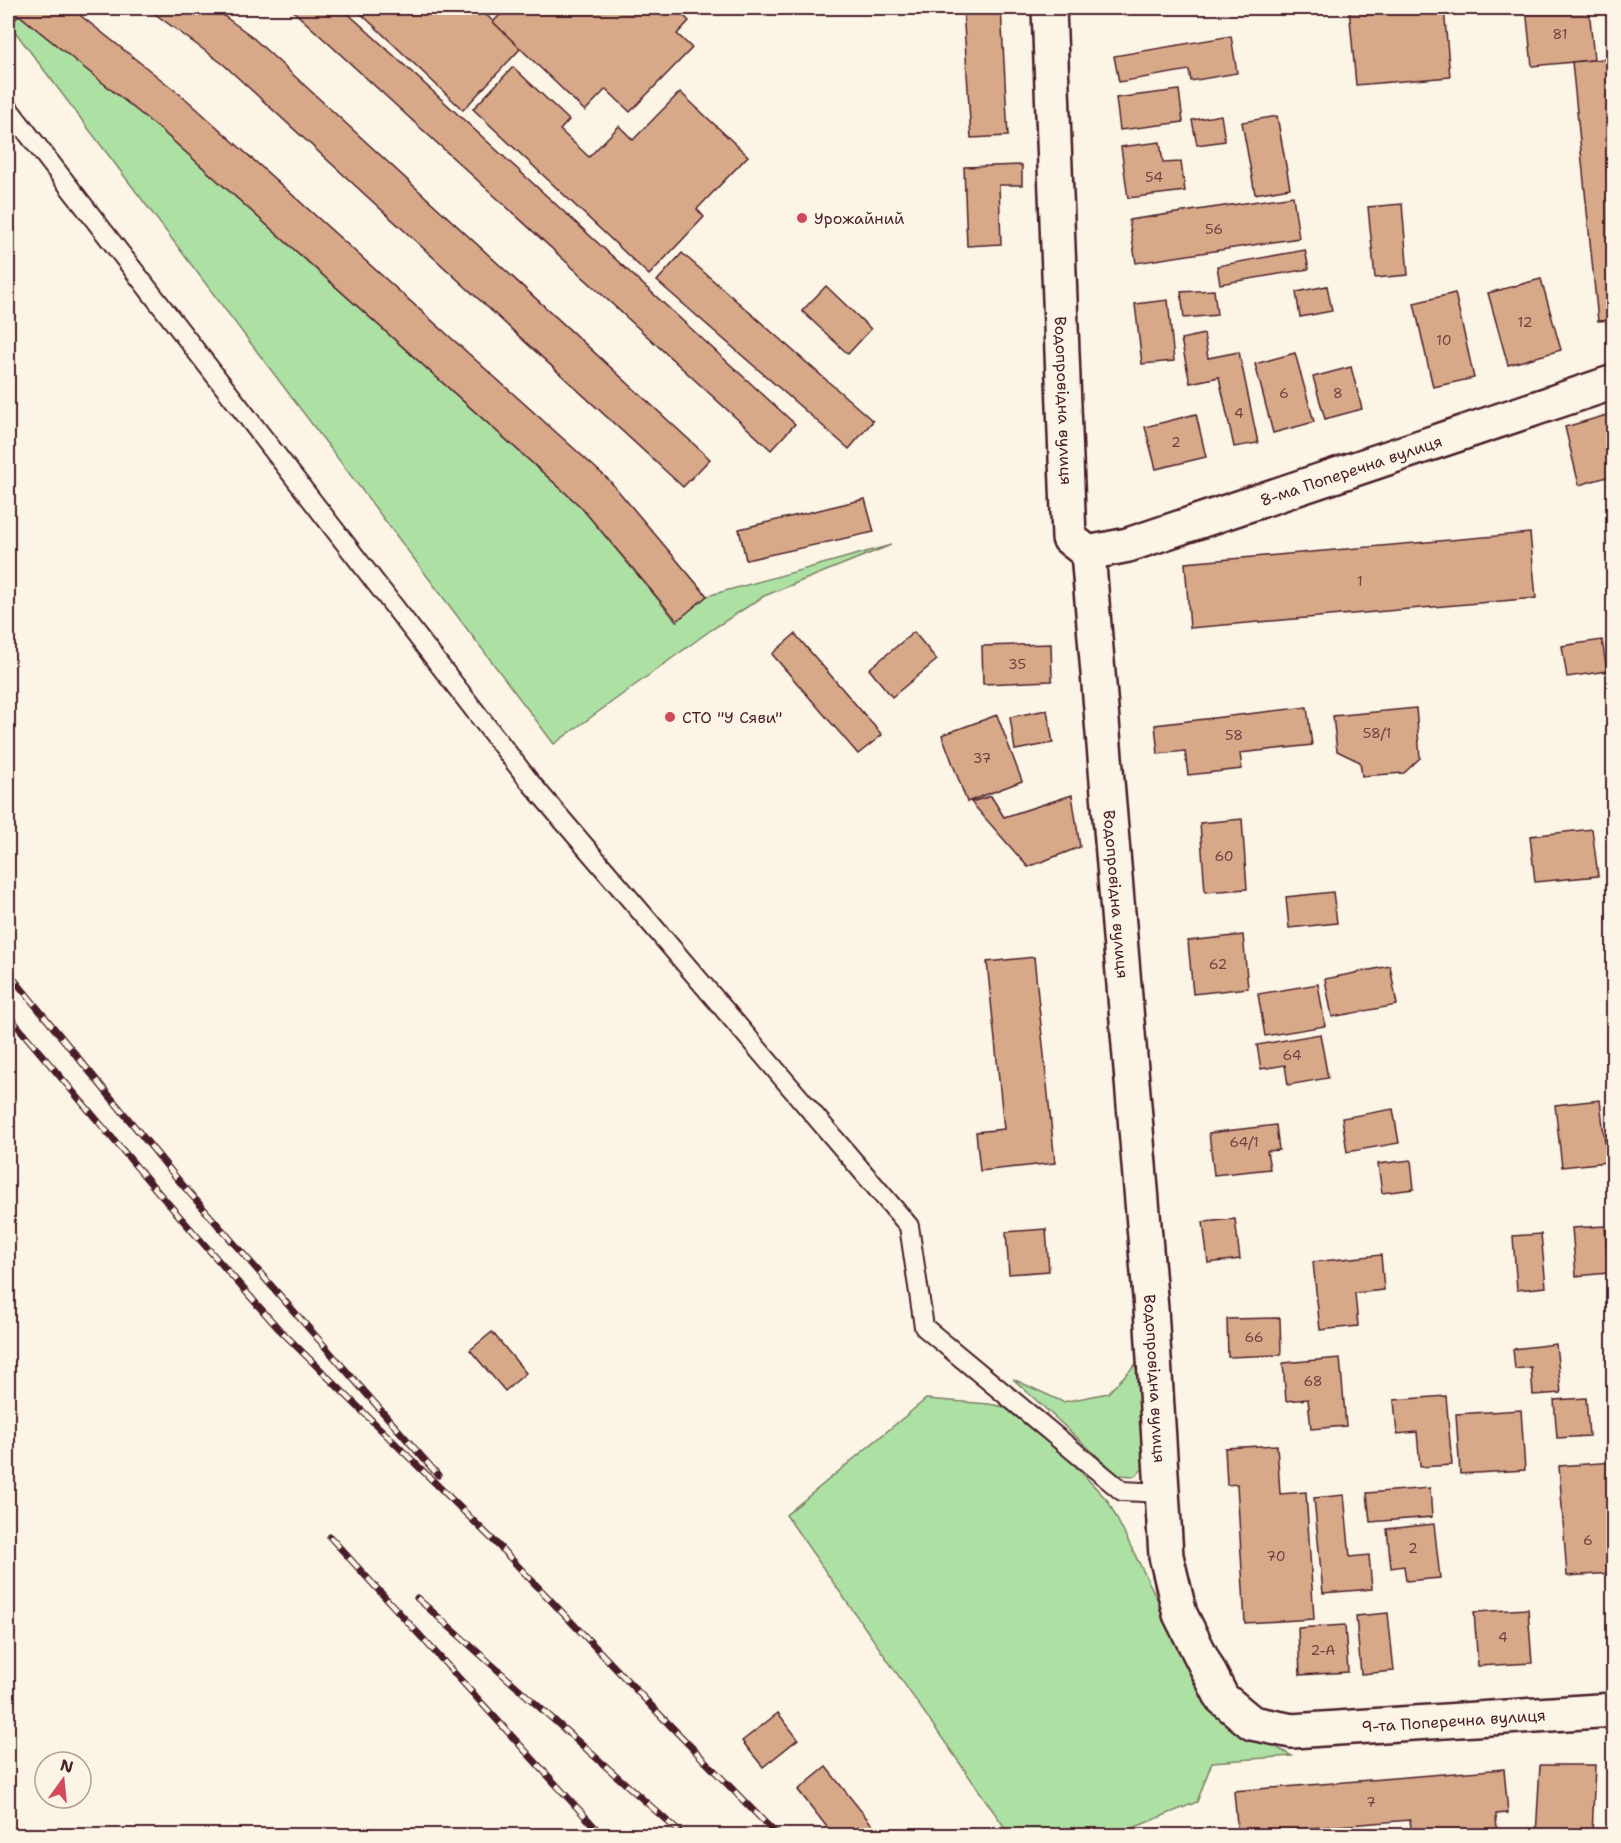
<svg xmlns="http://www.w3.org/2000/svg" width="1621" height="1843" font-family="'Shantell Sans',sans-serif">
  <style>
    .green { fill: #ade1a3; stroke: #7c8067; stroke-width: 1.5 }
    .building { fill: #d8a989; stroke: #4a1f2b; stroke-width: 1.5 }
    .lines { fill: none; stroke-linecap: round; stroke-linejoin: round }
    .service-casing { stroke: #4a1f2b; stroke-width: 22 }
    .minor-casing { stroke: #4a1f2b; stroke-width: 38 }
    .service { stroke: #fcf5e5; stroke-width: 18 }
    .minor { stroke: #fcf5e5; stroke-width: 33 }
    .rail-casing { stroke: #4a1f2b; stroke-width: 7 }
    .rail { stroke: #fcf5e5; stroke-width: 4.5; stroke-dasharray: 14; stroke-linecap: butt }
    .poi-dot { fill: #d1495b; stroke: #fcf5e5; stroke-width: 2 }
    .labels { text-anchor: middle; stroke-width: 6; stroke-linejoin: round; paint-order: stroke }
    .number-label { font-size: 14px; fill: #6e4242 }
    .poi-label { font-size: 16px; fill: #4a1f2b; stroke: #fcf5e5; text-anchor: start }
    .street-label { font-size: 16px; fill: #4a1f2b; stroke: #fcf5e5 }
  </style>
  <rect width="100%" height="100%" fill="#fcf5e5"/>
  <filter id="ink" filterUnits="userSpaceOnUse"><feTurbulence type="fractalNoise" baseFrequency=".0167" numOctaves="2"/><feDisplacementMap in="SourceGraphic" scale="12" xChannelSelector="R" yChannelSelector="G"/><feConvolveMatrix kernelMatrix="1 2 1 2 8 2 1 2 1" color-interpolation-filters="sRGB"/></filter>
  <g filter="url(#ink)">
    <!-- green -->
    <g class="green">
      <path d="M19,15L161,130L580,506L676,621L707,596L891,545L764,596L711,630L554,744L10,25Z"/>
      <path d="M1136,1364L1146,1466L1135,1476L1118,1475L1013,1379L1063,1402L1108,1393Z"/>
      <path d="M926,1399L989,1404L1004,1407L1067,1457L1108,1501L1212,1708L1245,1730L1292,1756L1212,1762L1197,1802L1116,1835H1010L786,1515Z"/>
    </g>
    <!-- building -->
    <g class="building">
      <path d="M8,8H71L187,100L609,480L707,596L677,621L580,506L161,130L19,15L10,25L8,23Z"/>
      <path d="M147,8H213L250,35L710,459L683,487L223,64Z"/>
      <path d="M290,8H342L795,424L771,450Z"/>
      <path d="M355,8H479L521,48L463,110Z"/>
      <path d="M507,8H676L689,21L677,34L692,48L630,112L606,89L585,111L493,22Z"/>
      <path d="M963,8H1001L1008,136L971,138Z"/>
      <path d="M1349,8H1444L1450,77L1356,85Z"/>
      <path d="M1526,8H1589L1594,60L1532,66Z"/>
      <path d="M1231,36L1237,73L1191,81L1189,70L1119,82L1114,56Z"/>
      <path d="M1614,58V320L1598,321L1572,62Z"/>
      <path d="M513,67L569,120L560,130L589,157L619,126L633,140L680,92L748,156L697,209L704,217L649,275L473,109Z"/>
      <path d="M1179,90L1183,122L1120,130L1116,98Z"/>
      <path d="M1221,115L1225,141L1197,145L1192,120Z"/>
      <path d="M1277,116L1290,188L1255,194L1242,122Z"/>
      <path d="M1160,142L1163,163L1181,162L1185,191L1128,198L1121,147Z"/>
      <path d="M1022,165V185H999L1001,244L967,246L964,167Z"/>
      <path d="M1293,196L1299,238L1136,263L1129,220Z"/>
      <path d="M1402,204L1408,275L1375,278L1368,207Z"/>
      <path d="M1305,250L1309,269L1220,284L1217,266Z"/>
      <path d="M682,253L873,421L849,449L657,281Z"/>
      <path d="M1541,279L1561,350L1508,365L1488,293Z"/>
      <path d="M826,286L871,329L848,354L802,311Z"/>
      <path d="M1327,286L1332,311L1300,317L1296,292Z"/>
      <path d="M1214,290L1217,315L1184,318L1181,292Z"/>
      <path d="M1455,293L1474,378L1433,387L1414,303Z"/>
      <path d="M1168,300L1174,361L1142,364L1135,304Z"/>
      <path d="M1204,334L1208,358L1239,352L1258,443L1234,447L1219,377L1190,383L1181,339Z"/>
      <path d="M1295,353L1314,422L1273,433L1255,364Z"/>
      <path d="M1351,367L1362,409L1325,419L1313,377Z"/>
      <path d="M1614,413V475L1579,485L1565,427Z"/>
      <path d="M1196,414L1206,457L1156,469L1145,427Z"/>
      <path d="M865,499L874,532L746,560L739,529Z"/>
      <path d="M1530,533L1536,598L1190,628L1185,563Z"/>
      <path d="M914,632L937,660L892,697L869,669Z"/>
      <path d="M795,634L882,735L858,754L772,654Z"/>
      <path d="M1602,640L1607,671L1567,677L1562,646Z"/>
      <path d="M1051,644L1052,681L983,684L982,646Z"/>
      <path d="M1307,707L1312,745L1240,753L1242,769L1188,775L1185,751L1158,754L1155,725Z"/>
      <path d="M1416,708L1420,758L1404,773L1362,776L1360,762L1337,751L1333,716Z"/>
      <path d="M1047,710L1053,743L1015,750L1010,717Z"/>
      <path d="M997,715L1022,781L967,802L942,735Z"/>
      <path d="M1072,795L1080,847L1028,867L971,802L991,796L1004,817Z"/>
      <path d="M1242,819L1247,889L1205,892L1200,823Z"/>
      <path d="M1592,829L1598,876L1535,882L1530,836Z"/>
      <path d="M1333,892L1337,923L1289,928L1286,897Z"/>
      <path d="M1243,935L1248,988L1193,994L1188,941Z"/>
      <path d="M1034,957L1055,1163L980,1171L976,1132L1004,1129L987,962Z"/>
      <path d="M1390,966L1397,1005L1332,1017L1325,979Z"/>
      <path d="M1318,984L1325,1026L1265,1036L1258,994Z"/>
      <path d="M1320,1034L1328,1078L1288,1085L1285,1065L1261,1069L1257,1045Z"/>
      <path d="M1600,1100L1607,1162L1562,1167L1555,1105Z"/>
      <path d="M1393,1109L1399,1143L1347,1152L1342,1118Z"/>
      <path d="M1276,1125L1279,1150L1267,1151L1270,1169L1214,1175L1209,1133Z"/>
      <path d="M1411,1160L1414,1189L1382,1193L1378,1164Z"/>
      <path d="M1235,1219L1240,1259L1208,1263L1203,1222Z"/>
      <path d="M1605,1226L1608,1273L1576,1276L1572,1228Z"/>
      <path d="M1046,1229L1049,1271L1009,1274L1006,1232Z"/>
      <path d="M1541,1234L1546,1287L1517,1290L1513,1236Z"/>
      <path d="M1381,1255L1384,1290L1355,1293L1358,1326L1320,1330L1313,1262Z"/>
      <path d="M1280,1318L1281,1355L1228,1357L1227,1319Z"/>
      <path d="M492,1332L526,1373L505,1391L470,1350Z"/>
      <path d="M1556,1344L1561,1393L1533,1395L1531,1367L1515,1369L1513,1349Z"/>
      <path d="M1340,1358L1346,1426L1311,1429L1308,1399L1286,1401L1283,1363Z"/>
      <path d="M1446,1396L1452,1465L1420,1467L1417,1432L1397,1434L1394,1400Z"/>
      <path d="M1586,1398L1589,1436L1557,1438L1554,1400Z"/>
      <path d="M1521,1410L1525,1470L1460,1474L1456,1414Z"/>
      <path d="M1277,1445L1280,1494L1306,1492L1314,1619L1245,1623L1237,1484L1227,1485L1225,1448Z"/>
      <path d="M1614,1462V1507H1608L1614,1573L1567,1576L1559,1466Z"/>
      <path d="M1430,1488L1432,1517L1370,1522L1367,1493Z"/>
      <path d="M1344,1495L1350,1557L1369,1555L1372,1589L1323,1593L1314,1498Z"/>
      <path d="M1434,1524L1440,1578L1406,1581L1404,1566L1391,1568L1387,1529Z"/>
      <path d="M1528,1609L1532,1663L1478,1666L1474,1612Z"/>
      <path d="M1388,1613L1394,1671L1361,1674L1356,1616Z"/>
      <path d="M1345,1625L1348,1672L1300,1675L1298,1628Z"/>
      <path d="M778,1713L798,1739L763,1767L742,1741Z"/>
      <path d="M1540,1765H1595L1592,1836H1536Z"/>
      <path d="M826,1767L881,1836H834L798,1790Z"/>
      <path d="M1504,1769L1508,1813L1496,1814L1497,1836H1412L1410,1820L1276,1831V1836H1238L1234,1791Z"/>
    </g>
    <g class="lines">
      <!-- service casing -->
      <g class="service-casing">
        <path id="service" d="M8,108L530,782L909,1226L924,1327L1122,1491L1163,1493"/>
      </g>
      <!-- minor casing -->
      <g class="minor-casing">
        <g id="minor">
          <path id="s1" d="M1049,8L1069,538L1088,553L1151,1309L1166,1556L1180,1614L1222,1698L1252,1723L1292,1731L1614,1710"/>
          <path id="s2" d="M1088,553L1128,545L1614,382"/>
        </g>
      </g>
      <!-- service -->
      <use href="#service" class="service"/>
      <!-- minor -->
      <use href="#minor" class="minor"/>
      <!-- rail casing -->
      <g class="rail-casing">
        <g id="rail">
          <path d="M8,972L180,1182L438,1475"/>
          <path d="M8,1015L158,1192L277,1327L495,1542L662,1717L778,1836"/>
          <path d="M330,1537L603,1836"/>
          <path d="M417,1598L684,1836"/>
        </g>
      </g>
      <!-- rail -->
      <use href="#rail" class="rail"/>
    </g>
  </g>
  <!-- markers -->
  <g class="poi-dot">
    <circle cx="802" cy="218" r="6"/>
    <circle cx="670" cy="717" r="6"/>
  </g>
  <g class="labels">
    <!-- number labels -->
    <g class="number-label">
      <text x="1560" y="39">81</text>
      <text x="1154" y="182">54</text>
      <text x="1214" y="234">56</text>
      <text x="1525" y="327">12</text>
      <text x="1444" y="345">10</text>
      <text x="1284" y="398">6</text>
      <text x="1338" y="398">8</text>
      <text x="1239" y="418">4</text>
      <text x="1176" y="447">2</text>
      <text x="1360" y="586">1</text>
      <text x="1017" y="669">35</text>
      <text x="1377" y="738">58/1</text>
      <text x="1234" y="740">58</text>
      <text x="982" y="763">37</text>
      <text x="1224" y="861">60</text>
      <text x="1218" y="969">62</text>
      <text x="1292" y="1060">64</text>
      <text x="1244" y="1147">64/1</text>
      <text x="1254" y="1342">66</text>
      <text x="1313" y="1386">68</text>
      <text x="1588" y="1545">6</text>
      <text x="1413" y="1553">2</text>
      <text x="1276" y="1561">70</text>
      <text x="1503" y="1642">4</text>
      <text x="1323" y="1655">2-А</text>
      <text x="1371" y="1807">7</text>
    </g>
    <!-- poi labels -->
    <g class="poi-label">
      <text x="814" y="224">Урожайний</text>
      <text x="682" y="723">СТО "У Сяви"</text>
    </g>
    <!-- street labels -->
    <g class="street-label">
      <text dy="6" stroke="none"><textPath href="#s1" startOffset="393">Водопровідна вулиця</textPath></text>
      <text dy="6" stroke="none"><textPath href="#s2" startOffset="276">8-ма Поперечна вулиця</textPath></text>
      <text dy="6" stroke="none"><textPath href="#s1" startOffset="897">Водопровідна вулиця</textPath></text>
      <text dy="6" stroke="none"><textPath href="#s1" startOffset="1383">Водопровідна вулиця</textPath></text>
      <text dy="6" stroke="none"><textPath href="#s1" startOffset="1956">9-та Поперечна вулиця</textPath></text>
    </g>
  </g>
  <!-- margin -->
  <rect width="1621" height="1843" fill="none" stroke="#fcf5e5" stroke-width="30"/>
  <rect x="15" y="15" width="1591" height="1813" fill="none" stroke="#4a1f2b" stroke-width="2" filter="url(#ink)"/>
  <!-- north arrow -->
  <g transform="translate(63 1780) rotate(15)"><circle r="28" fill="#fcf5e5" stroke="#b59f9b" stroke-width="1.5"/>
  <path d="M0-4.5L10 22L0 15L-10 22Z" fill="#d1495b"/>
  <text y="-9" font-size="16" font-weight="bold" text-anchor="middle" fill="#4a1f2b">N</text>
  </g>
</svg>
